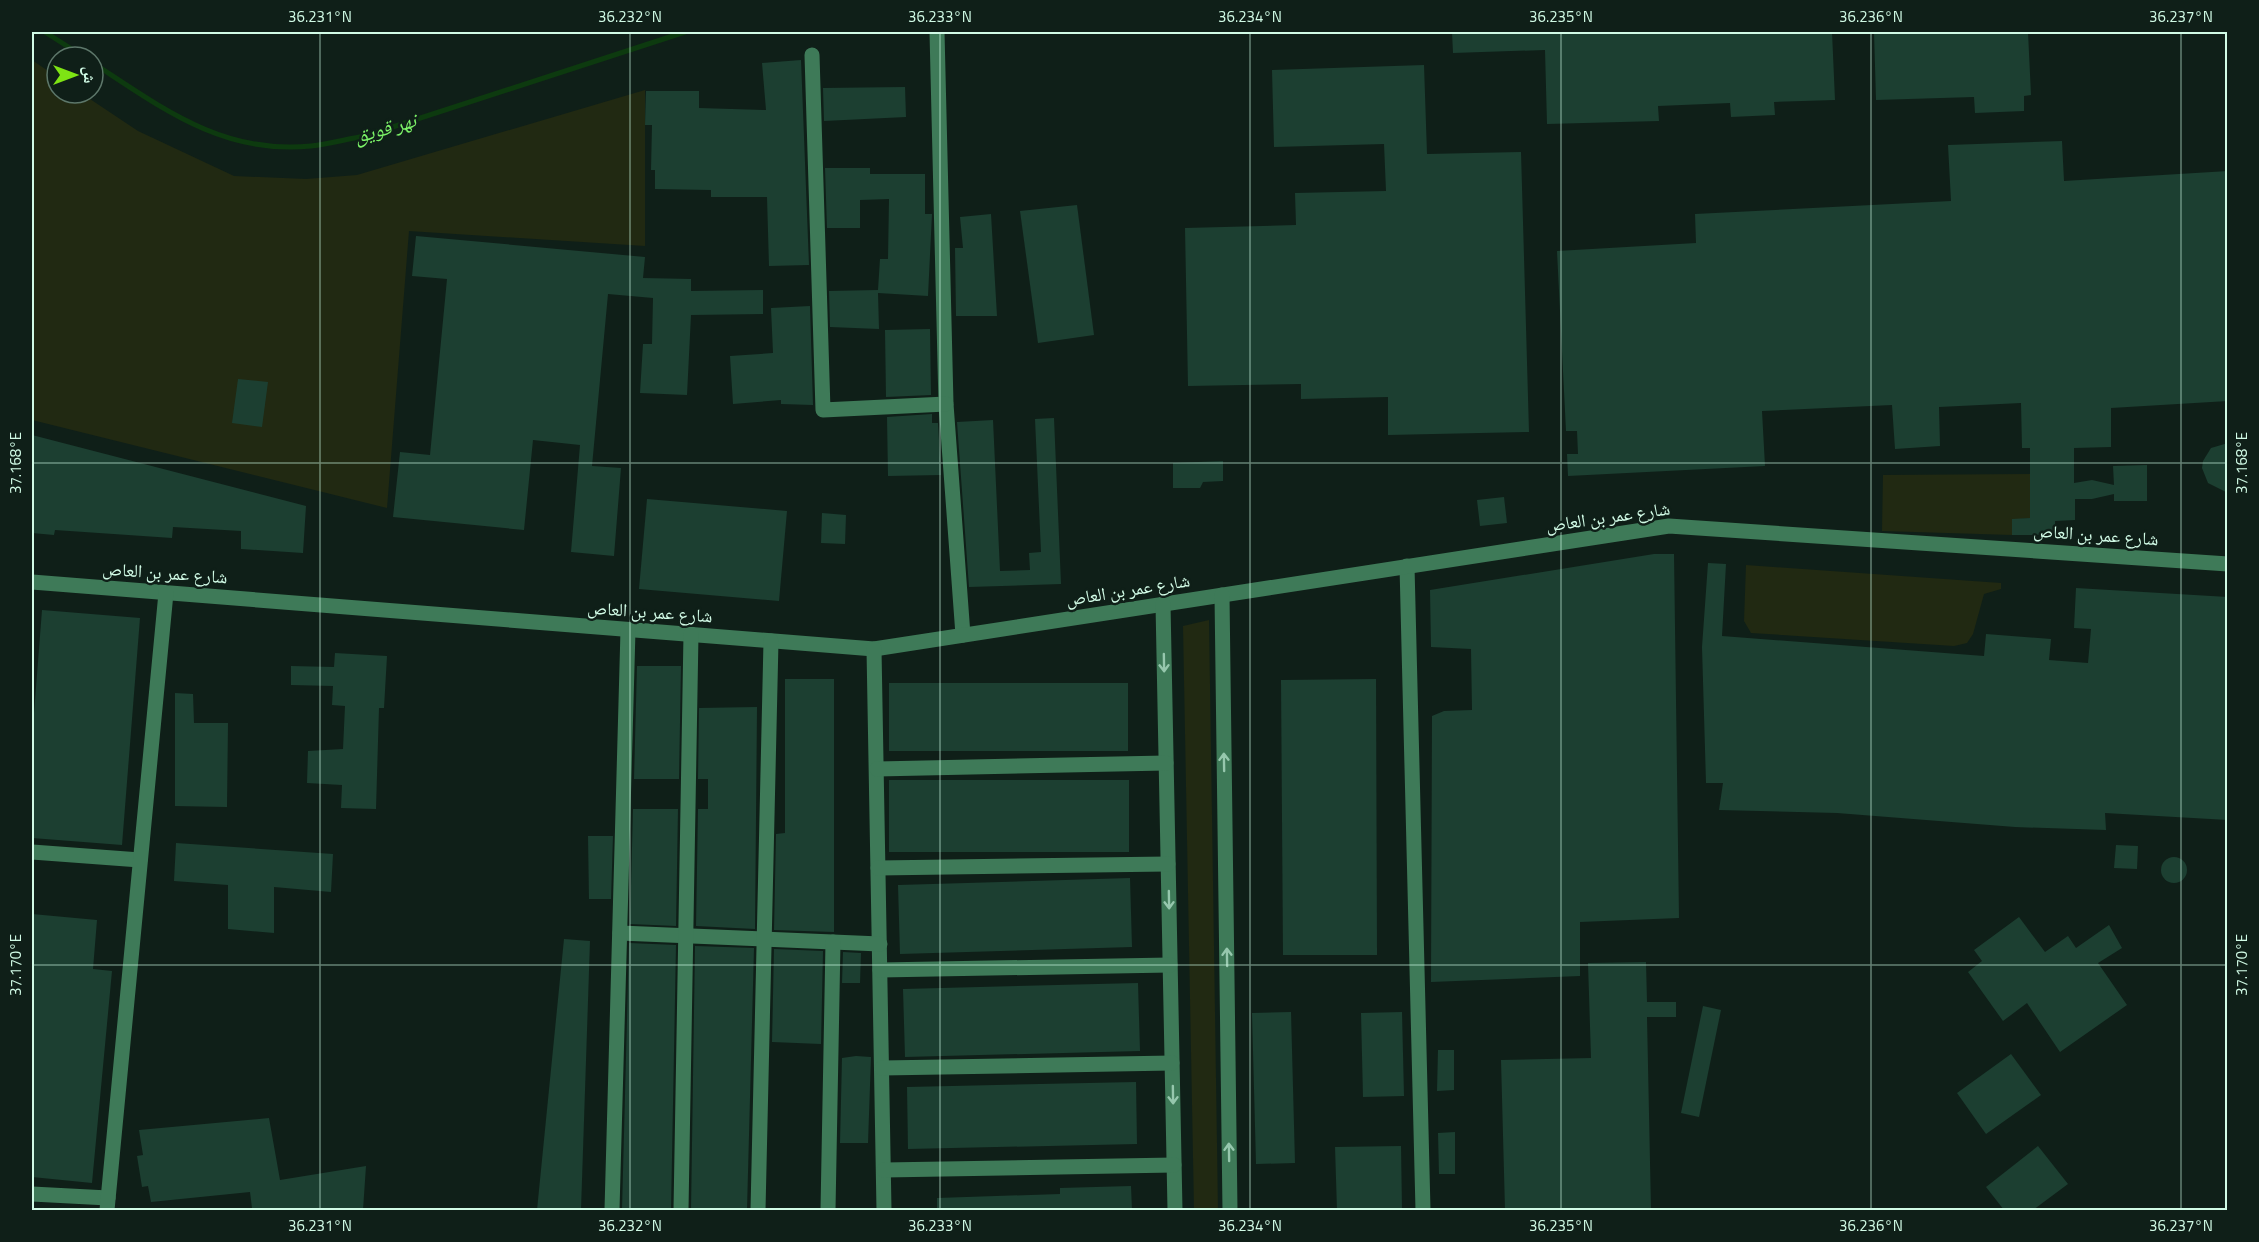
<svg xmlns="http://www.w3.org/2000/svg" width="2259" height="1242" font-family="'Titillium Web','Noto Naskh Arabic',sans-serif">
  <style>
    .green { fill: #212912 }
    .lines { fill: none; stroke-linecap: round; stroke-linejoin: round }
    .stream { stroke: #0d3a0f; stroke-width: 5 }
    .building { fill: #1c3f31 }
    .minor { stroke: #3e7a58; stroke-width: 15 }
    .oneway { stroke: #96c7ad }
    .ticks { fill: none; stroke: #d1fbe6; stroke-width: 1.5; stroke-opacity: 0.45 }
    .labels { text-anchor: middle; stroke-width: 5; stroke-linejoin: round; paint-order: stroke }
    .street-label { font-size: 18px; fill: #d1fbe6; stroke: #0f1f18 }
    .water-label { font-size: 20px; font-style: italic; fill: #7cf268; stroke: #0f1f18 }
    .neatline { fill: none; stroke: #d1fbe6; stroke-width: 2 }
    .ticks-label { font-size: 15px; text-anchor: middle; fill: #d1fbe6 }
  </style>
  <rect width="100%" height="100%" fill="#0f1f18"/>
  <!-- green -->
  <g class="green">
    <path d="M32,60L57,77V93H81L138,131L234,176L306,179L357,175L645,90V246L409,231L387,508L32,420Z"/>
    <path d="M2030,474V518L2012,520V535L1882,531L1883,475Z"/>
    <path d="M1746,565L2001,583V589L1984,594L1973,634L1967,643L1954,646L1751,633L1744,621Z"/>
    <path d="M1209,620L1218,1210H1194L1183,626Z"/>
  </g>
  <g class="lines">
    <!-- stream -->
    <g class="stream">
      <path d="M45,32L84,57"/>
      <path d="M93,63C162,108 223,155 311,146C329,144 347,139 365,136L685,32"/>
    </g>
  </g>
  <!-- building -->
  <g class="building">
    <path d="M1452,32H1832L1835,100L1774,102L1775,115L1731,117L1730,103L1658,106L1659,121L1547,124L1545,50L1453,53Z"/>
    <path d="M1874,32H2028L2031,95L2024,96V111L1975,113L1974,97L1876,100Z"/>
    <path d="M801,60L809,265L769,266L767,197H711V190L655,189V170H651L652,125H645L646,91H699V108L766,110L762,63Z"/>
    <path d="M1424,65L1427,154L1521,152L1529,432L1388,435V397L1301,399V384L1188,386L1185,228L1296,225L1295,193L1386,191L1384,144L1274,147L1272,70Z"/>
    <path d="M905,87L906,117L824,121L823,88Z"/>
    <path d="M2062,141L2064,181L2228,171V401L2111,408V447L2074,448V483L2092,480L2114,485L2113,466L2147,465V501H2114V494L2092,499H2075V520L2055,521V535H2012V519L2030,518V448H2022L2021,403L1939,407L1940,446L1895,449L1892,405L1762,411L1765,466L1568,476L1567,454H1578L1577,431H1566L1557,251L1696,243L1695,214L1951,201L1948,145Z"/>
    <path d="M825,168H870V174H925V214H932L928,296L878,293L879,329L830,327L829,291L878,290L880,259H888L889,199L860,200V228H827Z"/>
    <path d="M1077,205L1094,335L1038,343L1020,211Z"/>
    <path d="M991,214L997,316H956L955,248H963L960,217Z"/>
    <path d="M416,236L645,257L643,278L691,279V291L763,290V314L691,315L687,395L640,393L643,344H652L653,298L608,294L592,466L621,468L614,556L571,552L580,445L533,440L524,530L393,517L400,452L430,455L447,279L412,276Z"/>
    <path d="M810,306L813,405L781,404V400L733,404L730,356L773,353L771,308Z"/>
    <path d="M930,329L931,395L886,397L885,330Z"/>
    <path d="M238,379L268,382L262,427L232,423Z"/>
    <path d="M932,414V423H938L941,475L888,476L887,417Z"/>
    <path d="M1054,418L1061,584L969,587L957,422L993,420L1000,571L1030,570L1029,553L1041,552L1035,419Z"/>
    <path d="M32,435L306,506L303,553L241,549V531L173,527L172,538L55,530L54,535L32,533Z"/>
    <path d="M2228,443V493L2208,483L2202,468L2203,461L2211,448Z"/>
    <path d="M1223,461V481L1203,482L1200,488H1173V463Z"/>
    <path d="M1504,497L1507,523L1480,526L1477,500Z"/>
    <path d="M647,499L787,511L779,601L639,589Z"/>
    <path d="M822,513L846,515L845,544L821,543Z"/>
    <path d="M1654,554H1674L1679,918L1580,922V976L1431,982L1432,716L1444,711L1472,710L1471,649L1431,647L1430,590Z"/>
    <path d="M1708,563L1726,564L1722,636L1984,656L1986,634L2051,639L2049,660L2088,663L2091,629L2074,628L2076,588L2228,597V820L2105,813L2106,830L2015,827L1837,813L1719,810L1723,783H1706L1702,647Z"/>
    <path d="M42,610L140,618L122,845L32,838V739Z"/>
    <path d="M335,653L387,656L384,708H379L376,809L341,808L342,785L307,783L308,751L343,749L345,706L332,705L333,686L291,685V666L334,667Z"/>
    <path d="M637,666H681L679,779H634Z"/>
    <path d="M785,679H834V932L774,930L776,834L785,833Z"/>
    <path d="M1376,679L1377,955H1283L1281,680Z"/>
    <rect x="889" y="683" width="239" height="68"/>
    <path d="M175,693L193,694L194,723H228L227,807L175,806Z"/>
    <path d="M757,707L755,929L696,926L698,809H708V779H698L699,708Z"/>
    <rect x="889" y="780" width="240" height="72"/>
    <path d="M633,809H678L676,926L630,924Z"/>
    <path d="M588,836H613L611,899H589Z"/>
    <path d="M176,843L333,854L331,892L274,887V933L228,929V885L174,881Z"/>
    <path d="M2116,845L2138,846L2137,869L2114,868Z"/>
    <circle cx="2174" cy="870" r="13"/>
    <path d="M1130,878L1132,947L900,954L898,885Z"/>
    <path d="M32,914L97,920L93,969L112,971L92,1183L32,1177Z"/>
    <path d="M2019,917L2045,952L2068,936L2076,948L2109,925L2122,948L2098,963L2127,1005L2060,1052L2027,1003L2003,1021L1968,972L1982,961L1974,950Z"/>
    <path d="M564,939L590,941L581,1210H537Z"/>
    <path d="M629,943L676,945L671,1210H622Z"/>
    <path d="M695,946L754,948L747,1210H691Z"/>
    <path d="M774,949L823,951L821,1044L772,1042Z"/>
    <path d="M843,952L861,953L860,983H842Z"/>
    <path d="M1646,962L1647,1002H1676V1017H1647L1651,1210H1505L1501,1060L1591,1058L1588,963Z"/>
    <path d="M1138,983L1140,1051L905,1057L903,989Z"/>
    <path d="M1703,1006L1721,1010L1699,1117L1681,1113Z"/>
    <path d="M1291,1012L1295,1163L1256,1164L1252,1013Z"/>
    <path d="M1402,1012L1404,1096L1363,1097L1361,1013Z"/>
    <path d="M1438,1050H1454V1090L1437,1091Z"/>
    <path d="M2011,1054L2041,1095L1986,1134L1957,1093Z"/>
    <path d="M856,1056L871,1057L868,1143H840L842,1058Z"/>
    <path d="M1136,1082L1137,1144L908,1149L907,1087Z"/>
    <path d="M269,1118L280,1180L366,1166L363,1210L252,1208L250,1192L151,1202L148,1186L142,1187L137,1156L143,1155L139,1130Z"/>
    <path d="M1455,1132V1174H1439L1438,1133Z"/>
    <path d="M1401,1146L1402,1210H1337L1335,1147Z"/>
    <path d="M2038,1146L2068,1184L2033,1210H2004L1986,1187Z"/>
    <path d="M1131,1186L1132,1210H937V1198L1060,1194V1188Z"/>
  </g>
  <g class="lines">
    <!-- minor -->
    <g class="minor">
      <path d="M937,32L946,404L963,635"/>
      <path d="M812,55L823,410L946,404"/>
      <path d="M1407,566L1423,1210"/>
      <path d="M32,582L874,649L1669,526L2228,564"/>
      <path d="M1222,595L1230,1210"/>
      <path d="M1163,604L1175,1210"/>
      <path d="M874,649L884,1210"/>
      <path d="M877,769L1166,763"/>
      <path d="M32,852L140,860"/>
      <path d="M878,868L1168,864"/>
      <path d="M620,933L880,944"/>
      <path d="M880,970L1170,965"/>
      <path d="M882,1068L1172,1063"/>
      <path d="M884,1170L1174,1165"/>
      <path d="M32,1194L108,1198"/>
      <path d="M107,1210L166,593"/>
      <path d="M612,1210L628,630"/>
      <path d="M681,1210L691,634"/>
      <path d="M758,1210L771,641"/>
      <path d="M828,1210L833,942"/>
    </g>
  </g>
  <!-- one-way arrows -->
  <defs><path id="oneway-shaft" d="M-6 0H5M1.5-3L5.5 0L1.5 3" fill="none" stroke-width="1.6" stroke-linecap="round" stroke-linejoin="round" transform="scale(1.5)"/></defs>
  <g class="oneway">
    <use href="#oneway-shaft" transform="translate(1164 663) rotate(89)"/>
    <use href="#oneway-shaft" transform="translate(1224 762) rotate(-91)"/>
    <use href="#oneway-shaft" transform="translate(1169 900) rotate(89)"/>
    <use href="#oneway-shaft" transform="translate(1227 957) rotate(-91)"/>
    <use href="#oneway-shaft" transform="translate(1173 1095) rotate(89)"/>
    <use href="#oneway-shaft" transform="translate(1229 1152) rotate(-91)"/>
  </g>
  <!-- ticks -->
  <path class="ticks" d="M320,32V1210M630,32V1210M940,32V1210M1250,32V1210M1561,32V1210M1871,32V1210M2181,32V1210M32,463H2228M32,965H2228"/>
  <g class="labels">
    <!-- street labels -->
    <g class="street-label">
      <text transform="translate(1608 517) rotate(-8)" y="6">شارع عمر بن العاص</text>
      <text transform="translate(2096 535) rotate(4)" y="6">شارع عمر بن العاص</text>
      <text transform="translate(165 573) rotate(4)" y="6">شارع عمر بن العاص</text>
      <text transform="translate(1128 590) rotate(-9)" y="6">شارع عمر بن العاص</text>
      <text transform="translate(650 612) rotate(4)" y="6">شارع عمر بن العاص</text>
    </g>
    <!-- water labels -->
    <g class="water-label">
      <text transform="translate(385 128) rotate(-16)" y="7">نهر قويق</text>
    </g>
  </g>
  <!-- border -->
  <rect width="2259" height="1242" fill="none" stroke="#0f1f18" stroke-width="66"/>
  <!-- north arrow -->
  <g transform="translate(75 75) rotate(90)"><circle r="28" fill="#0f1f18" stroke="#5d776a" stroke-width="1.5"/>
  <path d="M0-4.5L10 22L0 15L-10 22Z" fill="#7ee414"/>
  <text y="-9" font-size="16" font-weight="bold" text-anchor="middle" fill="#d1fbe6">ش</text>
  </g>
  <rect x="33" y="33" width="2193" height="1176" class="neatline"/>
  <g class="ticks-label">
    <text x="320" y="22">36.231°N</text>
    <text x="630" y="22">36.232°N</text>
    <text x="940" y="22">36.233°N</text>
    <text x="1250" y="22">36.234°N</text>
    <text x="1561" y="22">36.235°N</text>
    <text x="1871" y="22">36.236°N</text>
    <text x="2181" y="22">36.237°N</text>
    <text transform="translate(2242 463) rotate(-90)" y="5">37.168°E</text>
    <text transform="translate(16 463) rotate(-90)" y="5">37.168°E</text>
    <text transform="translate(2242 965) rotate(-90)" y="5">37.170°E</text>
    <text transform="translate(16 965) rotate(-90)" y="5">37.170°E</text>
    <text x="320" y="1231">36.231°N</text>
    <text x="630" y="1231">36.232°N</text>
    <text x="940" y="1231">36.233°N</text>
    <text x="1250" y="1231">36.234°N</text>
    <text x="1561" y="1231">36.235°N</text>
    <text x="1871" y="1231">36.236°N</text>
    <text x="2181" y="1231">36.237°N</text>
  </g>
</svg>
